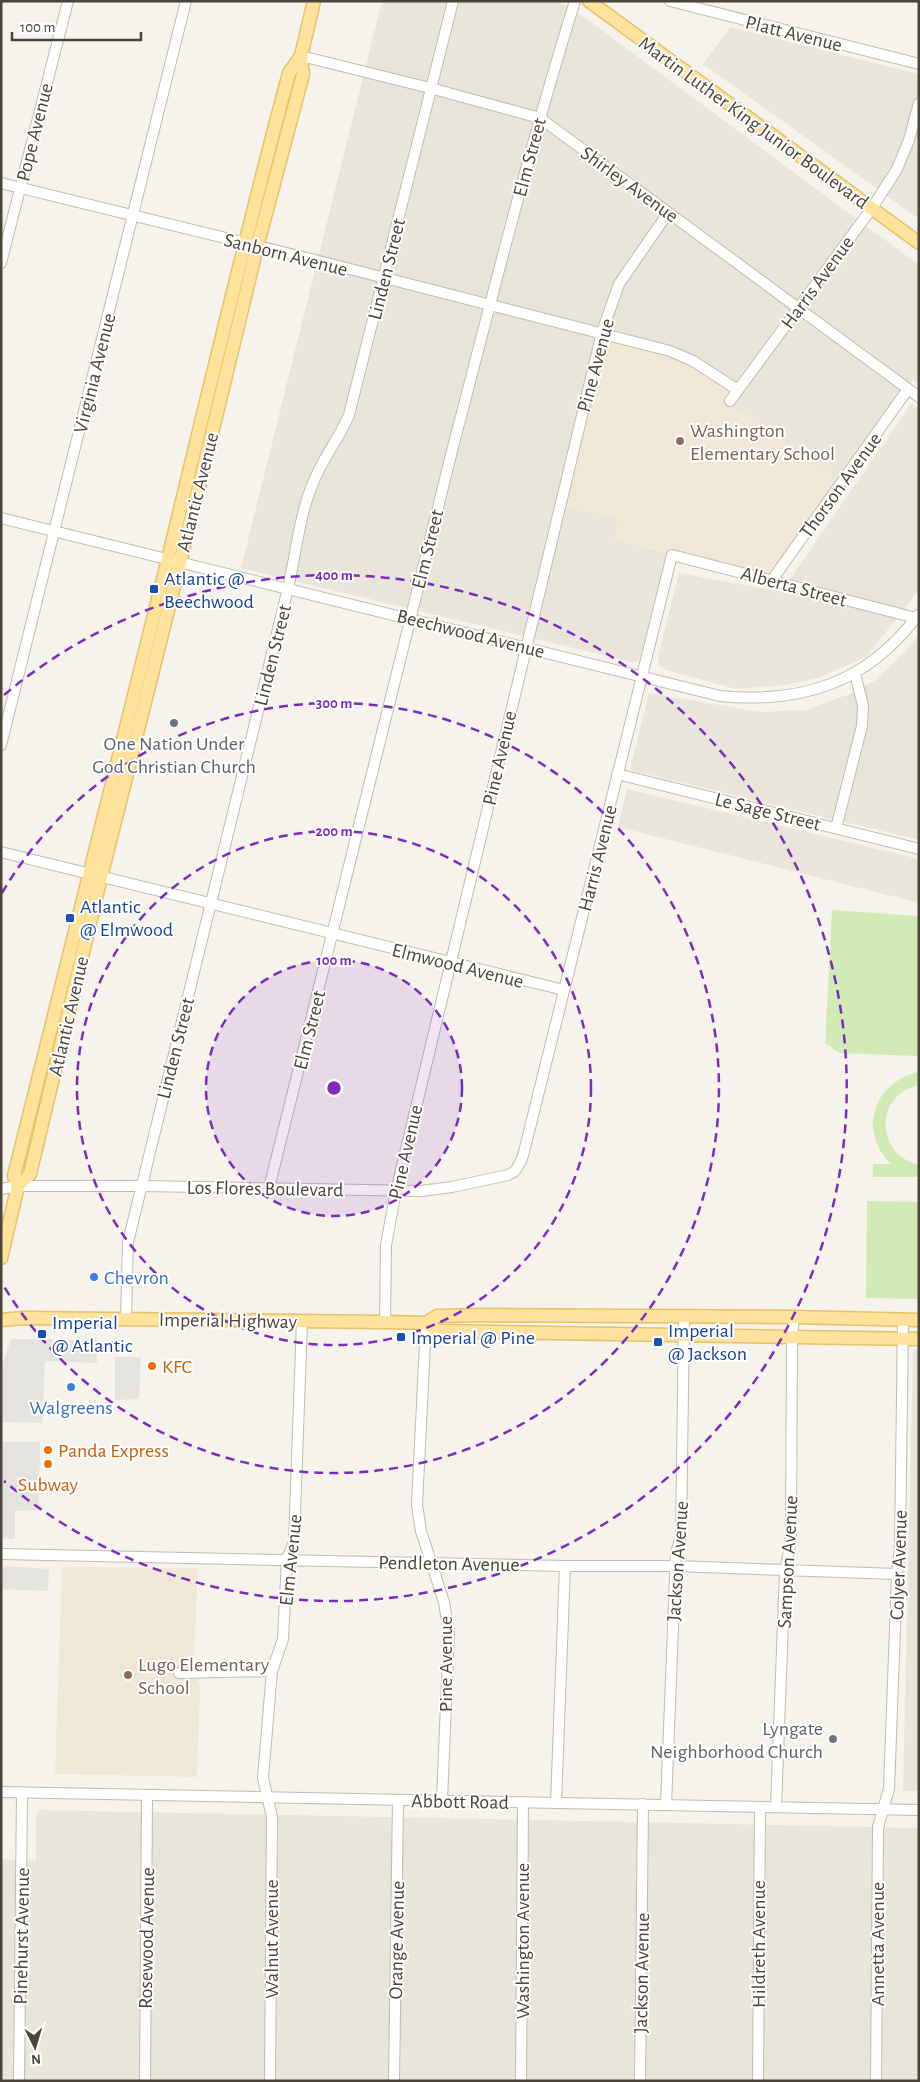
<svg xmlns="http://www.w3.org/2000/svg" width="920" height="2082" font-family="'Alegreya Sans',sans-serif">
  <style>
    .residential { fill: #eae5da }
    .education { fill: #efe8d6 }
    .green { fill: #d2eab5 }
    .parking { fill: #e5e3e0 }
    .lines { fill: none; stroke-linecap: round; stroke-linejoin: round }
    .minor-casing { stroke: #c2bbae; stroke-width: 12 }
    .major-casing { stroke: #e6c16a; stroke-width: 15 }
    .minor { stroke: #fff; stroke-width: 10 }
    .major { stroke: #ffe39c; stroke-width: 12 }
    .ring { fill: none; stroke: #7b2cbf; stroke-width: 2.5; stroke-dasharray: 9 6 }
    .education-dot { fill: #8d6e63; stroke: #fff; stroke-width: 2 }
    .transit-dot { fill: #1a4fb4; stroke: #fff; stroke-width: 2 }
    .worship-dot { fill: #6b7280; stroke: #fff; stroke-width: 2 }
    .shop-dot { fill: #3f7fe0; stroke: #fff; stroke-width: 2 }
    .food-dot { fill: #e8710a; stroke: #fff; stroke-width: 2 }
    .labels { text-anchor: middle; stroke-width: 4; stroke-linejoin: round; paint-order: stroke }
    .street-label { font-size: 20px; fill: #4b4439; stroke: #fff }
    .education-label { font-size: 20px; fill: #785e54; stroke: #fff; text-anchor: start }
    .transit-label { font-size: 20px; fill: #164399; stroke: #fff; text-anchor: start }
    .worship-label { font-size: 20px; fill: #5b616d; stroke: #fff }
    .shop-label { font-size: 20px; fill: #366cbe; stroke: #fff; text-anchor: start }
    .food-label { font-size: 20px; fill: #c56008; stroke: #fff; text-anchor: start }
    .centre { fill: #7b2cbf; stroke: #fff; stroke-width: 2.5 }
    .ring-label { font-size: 15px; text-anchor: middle; font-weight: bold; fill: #7b2cbf; stroke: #fff; stroke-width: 4; stroke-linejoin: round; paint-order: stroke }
  </style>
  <rect width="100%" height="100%" fill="#f6f3ec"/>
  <!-- residential -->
  <g class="residential">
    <path d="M382,1L559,2L587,19L919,265V385L913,380L836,478L728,403L619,519L615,539L668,553L639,661L632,662L241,568Z"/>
    <path d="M730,27L919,74V219L703,64Z"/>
    <path d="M911,404L919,409V590L866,657L818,678L786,685L736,689L666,670L659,665L658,657L679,573L781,592Z"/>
    <path d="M919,634V840L630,770L649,693L760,712L805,710L847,695L876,680L906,651Z"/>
    <path d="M627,789L919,859V903L618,827Z"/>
    <path d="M917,1349H919V1791H903L913,1352Z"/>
    <path d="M41,1810L919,1828V2081H1V1859L36,1861V1815Z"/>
  </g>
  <!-- education -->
  <g class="education">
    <path d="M603,334L670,352L736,390L728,403L841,481L771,578L615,539L618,519L562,506Z"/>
    <path d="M62,1567L198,1568L194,1662L200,1688L197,1777L55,1774Z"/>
  </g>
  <!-- green -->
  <g class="green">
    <path d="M832,910L919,916V1056L839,1053L825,1043Z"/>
    <path d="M919,1072V1085C874,1095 875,1154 919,1165V1177H873V1164H891C858,1131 873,1082 919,1072Z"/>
    <path d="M867,1201L919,1202V1299L866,1298Z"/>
  </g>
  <!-- parking -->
  <g class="parking">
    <path d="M11,1339L97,1340V1363L45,1361L42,1423L1,1422V1369Z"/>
    <path d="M115,1357H141L139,1399L115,1400Z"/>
    <path d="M1,1442H40L39,1506L36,1510L15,1511V1539H1Z"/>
    <path d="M1,1566L49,1569L48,1591L1,1589Z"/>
  </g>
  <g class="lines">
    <!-- minor casing -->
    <g class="minor-casing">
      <g id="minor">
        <path d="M670,1L919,64"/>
        <path d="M301,56L430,88L540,118L919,397"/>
        <path d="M1,183L311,259L670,351L693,361L738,390"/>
        <path d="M1,263L68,1"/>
        <path d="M730,401L872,208L897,169L909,140L919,103"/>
        <path d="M1,518L720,696C802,704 867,683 918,615"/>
        <path d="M772,580L908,389"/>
        <path d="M1,745L186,1"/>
        <path d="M617,774L919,849"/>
        <path d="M836,828L862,726L863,706L855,673"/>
        <path d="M1,852L564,990"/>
        <path d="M269,1188C331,941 390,693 453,447C492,298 529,148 575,1"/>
        <path d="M1,1189L18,1186H141L421,1191L452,1187L508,1175L515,1171L521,1161L524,1152L672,555L916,618"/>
        <path d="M126,1319L128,1242L288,588C296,554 299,516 313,483C322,459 339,439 349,415L453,1"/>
        <path d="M385,1322L386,1245L396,1191L602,332L619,284L668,213"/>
        <path d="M426,1323L417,1505L421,1531L444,1602L449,1633L442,1800"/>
        <path d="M1,1554L565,1566H675L897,1574"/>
        <path d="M179,1673L272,1671"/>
        <path d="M1,1792L919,1810"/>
        <path d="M556,1803L565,1566"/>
        <path d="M666,1805L676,1552L681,1537L684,1317"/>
        <path d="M776,1807L785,1570L791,1542L792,1337L794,1317"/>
        <path d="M19,2081L22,1792"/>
        <path d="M145,2081L147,1795"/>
        <path d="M270,2081L272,1817L263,1778L272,1671L283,1639L287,1559L294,1542L302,1321"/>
        <path d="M394,2081L398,1800"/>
        <path d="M521,2081L523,1802"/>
        <path d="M640,2081L643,1804"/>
        <path d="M758,2081L760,1807"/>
        <path d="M876,2081L878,1827L889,1789L897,1574L900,1548L903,1320"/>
      </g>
    </g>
    <!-- major casing -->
    <g class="major-casing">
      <g id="major">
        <path d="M589,1L919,243"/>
        <path d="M18,1186L30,1174L101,877L196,499L257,247L303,74L301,56L314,1"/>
        <path d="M1,1258L18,1186L14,1176C65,968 118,762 169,555C208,394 246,233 289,73L301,56"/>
        <path d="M1,1320L23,1318L385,1322L426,1323L438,1331L919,1339"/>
        <path d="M426,1323L437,1316L484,1315L794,1317L919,1320"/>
      </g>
    </g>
    <!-- minor -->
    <use href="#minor" class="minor"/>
    <!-- major -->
    <use href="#major" class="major"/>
  </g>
  <!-- distance rings -->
  <circle cx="334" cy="1088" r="128" fill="#7b2cbf" fill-opacity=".12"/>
  <g class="ring">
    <circle cx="334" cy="1088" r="128"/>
    <circle cx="334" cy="1088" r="257"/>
    <path d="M2 893A385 385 0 1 1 2 1283"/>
    <path d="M4 695A513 513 0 1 1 4 1481"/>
  </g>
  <!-- markers -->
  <g class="education-dot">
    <circle cx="680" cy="441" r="5"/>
    <circle cx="128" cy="1675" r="5"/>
  </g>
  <g class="transit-dot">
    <rect x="149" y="584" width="10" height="10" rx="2.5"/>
    <rect x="65" y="913" width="10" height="10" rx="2.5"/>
    <rect x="37" y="1329" width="10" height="10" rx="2.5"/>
    <rect x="396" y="1332" width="10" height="10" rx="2.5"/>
    <rect x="653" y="1337" width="10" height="10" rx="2.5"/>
  </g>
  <g class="worship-dot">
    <circle cx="174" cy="723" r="5"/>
    <circle cx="833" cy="1739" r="5"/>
  </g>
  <g class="shop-dot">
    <circle cx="94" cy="1277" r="5"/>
    <circle cx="71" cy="1387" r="5"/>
  </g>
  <g class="food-dot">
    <circle cx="152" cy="1366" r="5"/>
    <circle cx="48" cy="1450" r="5"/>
    <circle cx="48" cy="1464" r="5"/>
  </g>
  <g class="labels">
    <!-- street labels -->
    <g class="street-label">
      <text transform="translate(794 33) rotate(14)" y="7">Platt Avenue</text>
      <text transform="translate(754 122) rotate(36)" y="7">Martin Luther King Junior Boulevard</text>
      <text transform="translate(34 132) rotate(-76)" y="7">Pope Avenue</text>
      <text transform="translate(529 157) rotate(-75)" y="7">Elm Street</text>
      <text transform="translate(630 184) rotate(36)" y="7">Shirley Avenue</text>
      <text transform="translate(286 254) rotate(14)" y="7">Sanborn Avenue</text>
      <text transform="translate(386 269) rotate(-76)" y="7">Linden Street</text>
      <text transform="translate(817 282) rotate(-54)" y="7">Harris Avenue</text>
      <text transform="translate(595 365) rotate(-75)" y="7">Pine Avenue</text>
      <text transform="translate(94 373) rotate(-76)" y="7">Virginia Avenue</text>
      <text transform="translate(840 485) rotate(-54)" y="7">Thorson Avenue</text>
      <text transform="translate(197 492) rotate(-76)" y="7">Atlantic Avenue</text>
      <text transform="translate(427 549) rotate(-76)" y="7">Elm Street</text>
      <text transform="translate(794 586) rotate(15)" y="7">Alberta Street</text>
      <text transform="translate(471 633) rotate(14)" y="7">Beechwood Avenue</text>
      <text transform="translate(272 655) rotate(-76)" y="7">Linden Street</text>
      <text transform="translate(499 758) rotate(-77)" y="7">Pine Avenue</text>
      <text transform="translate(768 811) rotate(14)" y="7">Le Sage Street</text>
      <text transform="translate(597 858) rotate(-76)" y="7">Harris Avenue</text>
      <text transform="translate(458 965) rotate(14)" y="7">Elmwood Avenue</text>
      <text transform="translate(68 1016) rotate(-77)" y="7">Atlantic Avenue</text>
      <text transform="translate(309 1030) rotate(-76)" y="7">Elm Street</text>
      <text transform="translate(175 1048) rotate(-76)" y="7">Linden Street</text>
      <text transform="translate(405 1152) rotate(-77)" y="7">Pine Avenue</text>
      <text transform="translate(265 1188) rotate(1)" y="7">Los Flores Boulevard</text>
      <text transform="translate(228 1320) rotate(1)" y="7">Imperial Highway</text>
      <text transform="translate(290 1560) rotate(-84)" y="7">Elm Avenue</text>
      <text transform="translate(677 1561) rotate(-86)" y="7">Jackson Avenue</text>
      <text transform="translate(787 1562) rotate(-87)" y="7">Sampson Avenue</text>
      <text transform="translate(449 1563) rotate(1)" y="7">Pendleton Avenue</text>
      <text transform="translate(898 1565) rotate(-88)" y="7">Colyer Avenue</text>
      <text transform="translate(445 1664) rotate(-90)" y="7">Pine Avenue</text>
      <text transform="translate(460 1801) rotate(1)" y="7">Abbott Road</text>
      <text transform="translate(21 1936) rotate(-89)" y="7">Pinehurst Avenue</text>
      <text transform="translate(146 1938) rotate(-89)" y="7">Rosewood Avenue</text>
      <text transform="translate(271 1939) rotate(-90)" y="7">Walnut Avenue</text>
      <text transform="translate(396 1940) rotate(-89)" y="7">Orange Avenue</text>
      <text transform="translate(522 1941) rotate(-90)" y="7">Washington Avenue</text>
      <text transform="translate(758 1944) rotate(-90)" y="7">Hildreth Avenue</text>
      <text transform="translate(877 1944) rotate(-90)" y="7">Annetta Avenue</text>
      <text transform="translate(641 1973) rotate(-89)" y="7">Jackson Avenue</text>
    </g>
    <!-- education labels -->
    <g class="education-label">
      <text x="690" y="437">Washington<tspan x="690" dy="23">Elementary School</tspan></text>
      <text x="138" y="1671">Lugo Elementary<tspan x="138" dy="23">School</tspan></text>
    </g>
    <!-- transit labels -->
    <g class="transit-label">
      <text x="164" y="585">Atlantic @<tspan x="164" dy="23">Beechwood</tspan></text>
      <text x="80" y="913">Atlantic<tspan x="80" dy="23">@ Elmwood</tspan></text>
      <text x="52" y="1329">Imperial<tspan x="52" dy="23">@ Atlantic</tspan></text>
      <text x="668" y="1337">Imperial<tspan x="668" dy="23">@ Jackson</tspan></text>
      <text x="411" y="1344">Imperial @ Pine</text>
    </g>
    <!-- worship labels -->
    <g class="worship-label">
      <text x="174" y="750">One Nation Under<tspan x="174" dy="23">God Christian Church</tspan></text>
      <text x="823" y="1735" text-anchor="end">Lyngate<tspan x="823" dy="23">Neighborhood Church</tspan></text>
    </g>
    <!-- shop labels -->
    <g class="shop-label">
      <text x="104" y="1284">Chevron</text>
      <text x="71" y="1414" text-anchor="middle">Walgreens</text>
    </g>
    <!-- food labels -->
    <g class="food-label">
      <text x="162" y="1373">KFC</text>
      <text x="58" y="1457">Panda Express</text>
      <text x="48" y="1491" text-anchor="middle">Subway</text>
    </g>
  </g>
  <circle cx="334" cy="1088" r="8" class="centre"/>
  <g class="ring-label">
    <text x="334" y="580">400 m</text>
    <text x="334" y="708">300 m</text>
    <text x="334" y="836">200 m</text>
    <text x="334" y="965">100 m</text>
  </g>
  <!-- border -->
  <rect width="920" height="2082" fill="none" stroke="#4b4439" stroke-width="5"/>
  <!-- north arrow -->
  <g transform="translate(35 2047) rotate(175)" stroke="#ffffff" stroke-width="4" paint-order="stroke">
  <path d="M0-4L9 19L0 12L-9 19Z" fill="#4b4439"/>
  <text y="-8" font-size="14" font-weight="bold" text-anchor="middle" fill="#4b4439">N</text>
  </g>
  <!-- scale -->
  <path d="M12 32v8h129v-8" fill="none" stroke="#4b4439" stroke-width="2.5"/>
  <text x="20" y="32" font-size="15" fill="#4b4439" stroke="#ffffff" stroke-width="4" paint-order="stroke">100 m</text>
</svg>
